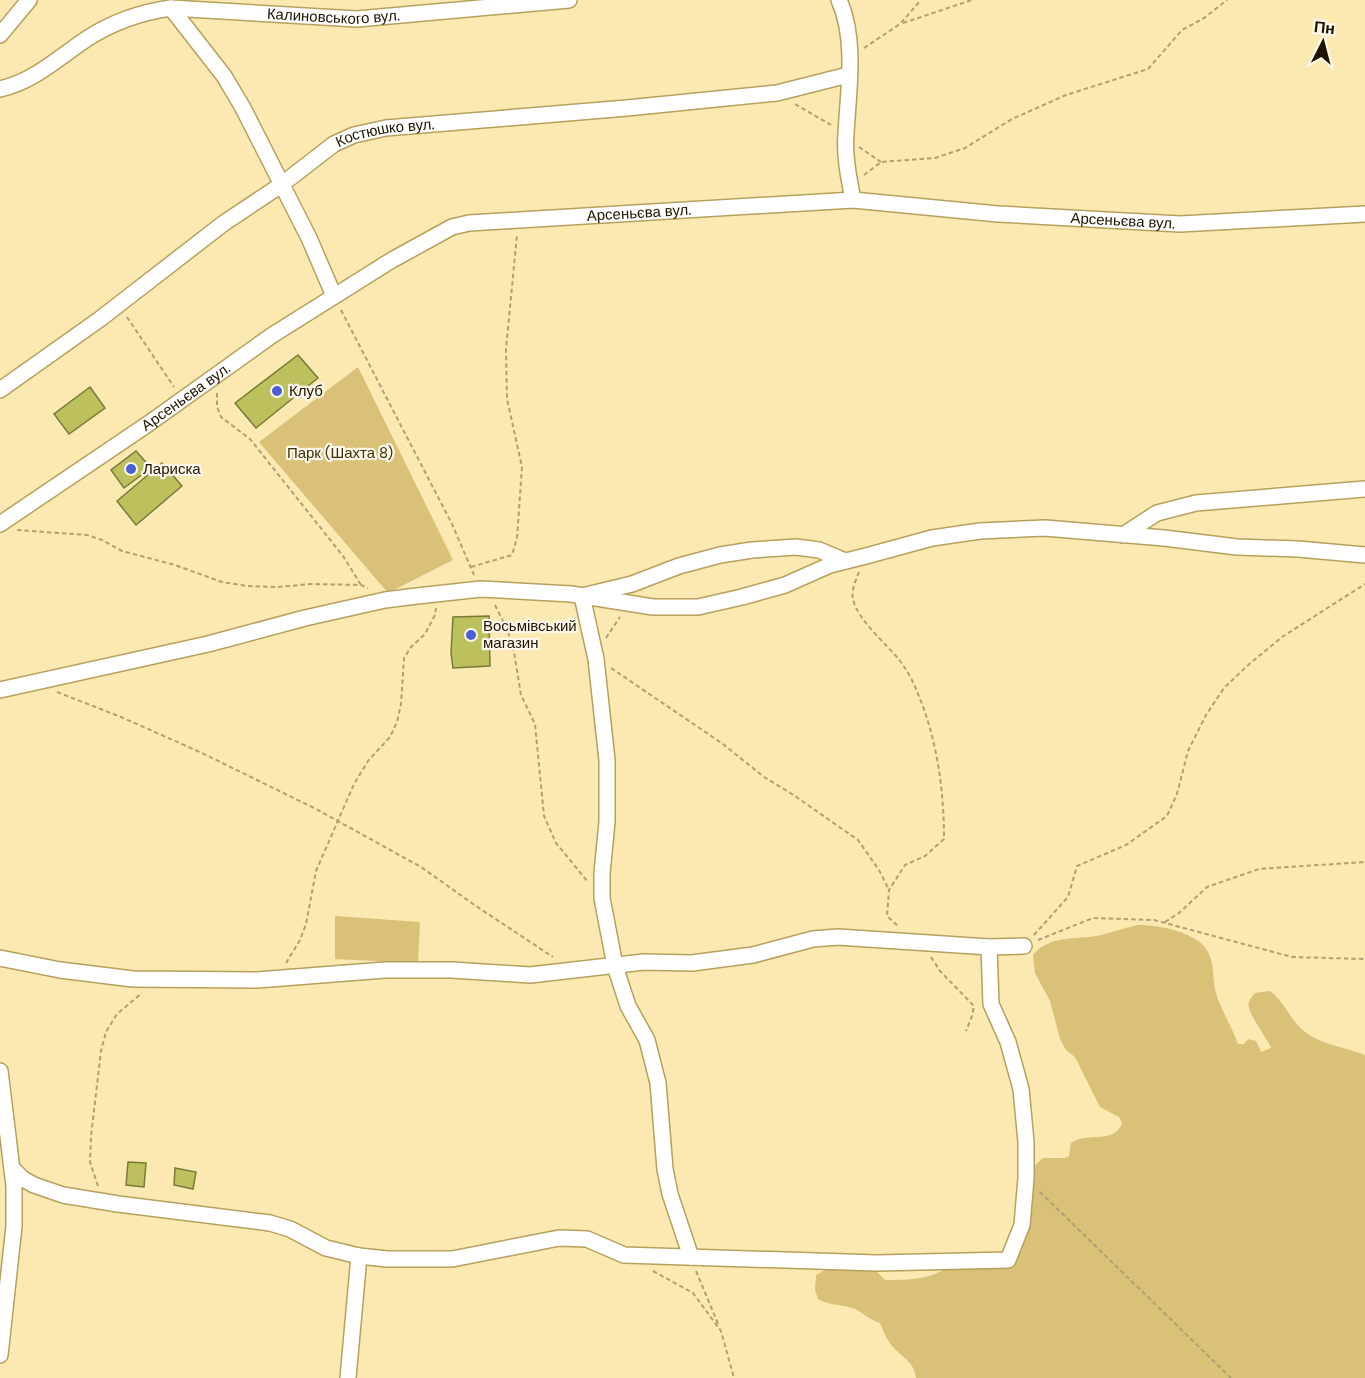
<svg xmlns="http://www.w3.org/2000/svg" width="1365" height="1378" font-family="'DM Sans',sans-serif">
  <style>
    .green { fill: #dac178 }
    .building { fill: #bcc15d; stroke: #787b37; stroke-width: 1.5 }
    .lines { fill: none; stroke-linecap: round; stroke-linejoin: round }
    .minor-casing { stroke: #b7a05c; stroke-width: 18 }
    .path { stroke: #afa074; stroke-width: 2; stroke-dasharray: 4.5 3; stroke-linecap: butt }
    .minor { stroke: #fff; stroke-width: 15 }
    .poi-dot { fill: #495fd3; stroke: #fcf7ea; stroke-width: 2 }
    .labels { text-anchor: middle; stroke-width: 4.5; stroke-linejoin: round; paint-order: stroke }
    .street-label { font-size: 15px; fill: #1e1500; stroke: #fcf7ea }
    .poi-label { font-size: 15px; fill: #1e1500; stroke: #fcf7ea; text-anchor: start }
    .park-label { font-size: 15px; fill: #3e3105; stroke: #fcf7ea }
  </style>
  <rect width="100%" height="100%" fill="#fce9b2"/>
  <!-- green -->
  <g class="green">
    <path d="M358,367L453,560L388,593L259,442Z"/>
    <path d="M335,916L420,922L418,963L335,959Z"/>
    <path d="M1137,925C1156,924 1199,932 1208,952C1215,965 1212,979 1216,993C1221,1010 1232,1027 1238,1044H1244L1248,1039L1256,1041L1261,1052L1271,1048C1267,1037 1245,1011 1249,1002C1250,998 1253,996 1255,993L1270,991C1285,1002 1290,1020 1304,1031C1321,1045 1345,1047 1365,1055V1378H916C914,1362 904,1359 894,1348C888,1342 883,1331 880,1323C869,1320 864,1313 855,1309C842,1304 830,1306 818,1299L815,1290L816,1275L827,1269H849C856,1254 857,1253 874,1257L877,1272L885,1280C907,1280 932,1280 949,1266L1012,1260L1034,1166L1043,1158H1065L1069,1156L1071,1143C1089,1131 1114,1145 1122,1123L1119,1117L1100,1107L1075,1057L1066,1050L1060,1039L1050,1001L1035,973L1033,955C1051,933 1080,941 1105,934C1115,931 1126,928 1137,925Z"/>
  </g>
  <!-- building -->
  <g class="building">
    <path d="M298,355L318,378L256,428L235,403Z"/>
    <path d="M90,387L105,408L69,434L54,414Z"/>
    <path d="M136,451L151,468L124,488L111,470Z"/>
    <path d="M162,463L182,486L136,525L117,501Z"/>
    <path d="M489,616L490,666L453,668L451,653L453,617Z"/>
    <path d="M128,1162L146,1163L144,1187L126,1185Z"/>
    <path d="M175,1168L196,1172L193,1189L174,1185Z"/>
  </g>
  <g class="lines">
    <!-- minor casing -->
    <g class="minor-casing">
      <g id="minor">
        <path d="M839,0C857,40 848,92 846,134C844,155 849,179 853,200"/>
        <path d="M171,8L224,76L243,108L309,238L334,296"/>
        <path d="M0,35L29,0"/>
        <path id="s1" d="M0,89C35,81 59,57 88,38C113,22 142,12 171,8L357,19L569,0"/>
        <path id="s2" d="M0,390L100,319L224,223L281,185L334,144L354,135L386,128L627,108L777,93L848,75"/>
        <path id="s3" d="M0,524L148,424L271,336L392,260L452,227L469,223L519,220L853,200L998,214L1180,224L1365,214"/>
        <path d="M1123,535L1157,513L1196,503L1365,489"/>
        <path d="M0,690L208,644L305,618L385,600L417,596L481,589L571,594L653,607H698L742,597L785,585L830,565L866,556L932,538L980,531L1045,528L1164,538L1237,547L1298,549L1365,555"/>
        <path d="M0,958L60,970L133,979L257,980L385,970H452L530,975L644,962L692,963L753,955L813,939L838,937L989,947L1024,946"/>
        <path d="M0,1071L14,1186V1226L0,1355"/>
        <path d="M12,1168L23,1179L34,1185L63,1195L118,1204L270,1223L290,1229L326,1248L359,1256L387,1259H452L559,1238L587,1239L624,1255L877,1263L1008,1260L1022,1225L1026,1178V1142L1021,1089L1008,1042L991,1004L989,947"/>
        <path d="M691,1257L670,1194L665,1169L658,1083L647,1040L628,1006L615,966L602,898V873L607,822V760L596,659L582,596L632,584L679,566L720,555L752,550L796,547L819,550L845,561"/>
        <path d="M348,1378L359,1256"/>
      </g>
    </g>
    <!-- path -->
    <g class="path">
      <path d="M903,23L972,0"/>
      <path d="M864,48L900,24L921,0"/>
      <path d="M795,104L831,125"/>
      <path d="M859,147L881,162"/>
      <path d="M864,175L881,162L935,158L965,148L1012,119L1066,95L1148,69L1182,30L1204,18L1227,0"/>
      <path d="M341,310L452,524L474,575"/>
      <path d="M127,317L174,387"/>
      <path d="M217,393V407L221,417L250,439L343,556L361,585"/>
      <path d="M17,530L87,535L102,540L122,551L175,565L222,582L247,586L277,587L312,584L361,585L368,588"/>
      <path d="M471,567L512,555L517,538L522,467L507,399L506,349L517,235"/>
      <path d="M859,572C856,580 851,590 853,599C857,620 888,645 900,661C907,670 914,683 918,694C937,739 944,790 944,839L925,856L905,865L889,890L887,916L899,927"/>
      <path d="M495,605L507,629L513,646L521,695L535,724L544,816L556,843L588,882"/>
      <path d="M606,638L620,617"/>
      <path d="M611,668L723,744L764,777L792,794L858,840L879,870L889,890"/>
      <path d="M57,692L121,717L202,753L316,809L421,867L476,906L553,957"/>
      <path d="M1165,922L1179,913L1207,887L1259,869L1365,862"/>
      <path d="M1034,935L1068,897L1077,866L1126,845L1167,816L1177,794L1188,751L1206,715L1224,688L1247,666L1282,637L1365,584"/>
      <path d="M1038,940L1093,918L1154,920L1292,957L1365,959"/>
      <path d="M931,957L940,971L974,1006L972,1016L966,1031"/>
      <path d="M286,963L300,940L306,924L316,871L354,784L368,761L390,737L397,722L401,704L404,658L411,647L425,634L435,615L436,608"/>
      <path d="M98,1186L90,1162L91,1136L101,1051L106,1032L117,1014L142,993"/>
      <path d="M1040,1192L1231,1378"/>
      <path d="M653,1271L693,1293L721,1331L734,1378"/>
      <path d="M696,1271L719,1326"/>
    </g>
    <!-- minor -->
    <use href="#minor" class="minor"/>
  </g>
  <!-- markers -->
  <g class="poi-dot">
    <circle cx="277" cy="391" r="6"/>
    <circle cx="131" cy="469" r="6"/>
    <circle cx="471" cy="635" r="6"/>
  </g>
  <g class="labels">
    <!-- street labels -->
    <g class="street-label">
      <text dy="5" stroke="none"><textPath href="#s1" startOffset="354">Калиновського вул.</textPath></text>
      <text dy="5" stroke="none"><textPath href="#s2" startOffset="468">Костюшко вул.</textPath></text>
      <text dy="5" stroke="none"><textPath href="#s3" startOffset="729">Арсеньєва вул.</textPath></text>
      <text dy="5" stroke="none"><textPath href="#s3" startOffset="1214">Арсеньєва вул.</textPath></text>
      <text dy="5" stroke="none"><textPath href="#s3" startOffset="225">Арсеньєва вул.</textPath></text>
    </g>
    <!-- poi labels -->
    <g class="poi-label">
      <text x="289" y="396">Клуб</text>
      <text x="143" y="474">Лариска</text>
      <text x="483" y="631">Восьмівський<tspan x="483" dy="17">магазин</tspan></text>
    </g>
    <!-- park labels -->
    <g class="park-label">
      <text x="340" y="458">Парк (Шахта 8)</text>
    </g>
  </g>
  <!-- north arrow -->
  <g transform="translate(1323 42) rotate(6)" stroke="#fcf7ea" stroke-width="4.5" paint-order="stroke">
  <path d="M0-4.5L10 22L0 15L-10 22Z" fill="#1e1500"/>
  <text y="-9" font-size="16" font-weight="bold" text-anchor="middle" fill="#1e1500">Пн</text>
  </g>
</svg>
